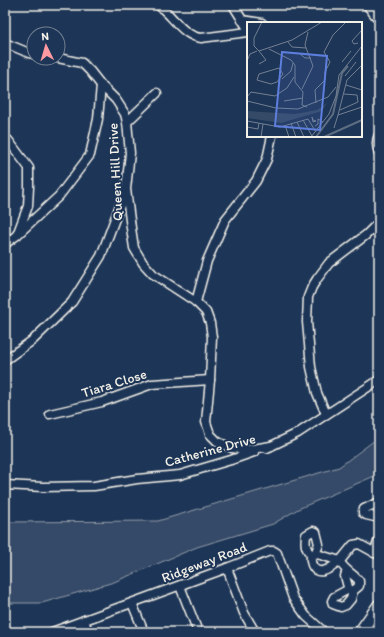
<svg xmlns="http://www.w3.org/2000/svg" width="384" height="637" font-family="Itim,sans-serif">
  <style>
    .green { fill: #354a67; stroke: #949ea8 }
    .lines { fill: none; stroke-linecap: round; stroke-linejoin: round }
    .street-casing { stroke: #f4f1e8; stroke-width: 11 }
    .secondary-casing { stroke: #f4f1e8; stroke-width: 14 }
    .street { stroke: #1d3557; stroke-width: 8 }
    .secondary { stroke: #1d3557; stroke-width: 11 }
    .labels { text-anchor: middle; stroke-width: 4; stroke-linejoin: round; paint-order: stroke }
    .street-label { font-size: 14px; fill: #f4f1e8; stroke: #1d3557 }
    .inset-river { fill: none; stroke: #5e6d82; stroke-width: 2 }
    .inset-road { fill: none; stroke: #738091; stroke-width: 1 }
    .view { fill: #5e7fdd; fill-opacity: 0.15; stroke: #5e7fdd; stroke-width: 2 }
    .inset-edge { fill: none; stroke: #f4f1e8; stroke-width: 2 }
  </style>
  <rect width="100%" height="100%" fill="#1d3557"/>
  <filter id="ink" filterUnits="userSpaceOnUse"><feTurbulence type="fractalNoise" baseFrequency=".025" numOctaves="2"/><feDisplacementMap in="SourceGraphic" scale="8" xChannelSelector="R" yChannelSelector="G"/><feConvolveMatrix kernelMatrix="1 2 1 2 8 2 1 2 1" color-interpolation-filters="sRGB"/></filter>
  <g filter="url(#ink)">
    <!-- green -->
    <path class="green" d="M379,437V474L298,509L273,524L197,547L114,582L42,603H5V522L158,521L339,467Z"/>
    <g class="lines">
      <!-- street casing -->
      <g class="street-casing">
        <g id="street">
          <path d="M158,5C172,14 182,36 201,38L248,32"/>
          <path d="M233,5L248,29"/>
          <path d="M367,5L375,15L379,19"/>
          <path d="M242,20L262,23"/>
          <path d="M5,43L29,53L34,54"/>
          <path d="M58,58L82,63L90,71L101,85L116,100L125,114L127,122L130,153L126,189L131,228L134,248L143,263L153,274L196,302L206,312L210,323L212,337L210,380L206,422L210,434L218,442L232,448L246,450L271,446"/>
          <path d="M127,122L157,93"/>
          <path d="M379,135C376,141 376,146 379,153"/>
          <path d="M5,140H8L29,168V187L28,206L17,235L5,244"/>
          <path d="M17,235L59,196L90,155L98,119L101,85"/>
          <path d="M196,302L207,261L225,220L256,181L267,159L272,136"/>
          <path d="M5,360L33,340L72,302L101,256L125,192"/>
          <path d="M50,414L102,402L152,384L210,380"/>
          <path d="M326,414L317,393L311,367L307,322L308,297L312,287L317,279L329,263L366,235L379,222"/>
          <path d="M267,448L298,433L379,380"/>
          <path d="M5,485L43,487L94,486L137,479L180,475L231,460L254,452"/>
          <path d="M379,502L364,509L363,511V513L366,515L379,518"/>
          <path d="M313,531L316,532L319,544L316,552L317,554L340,561C335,565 329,570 323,571C313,573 310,563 311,555C305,548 305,544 306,535Z"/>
          <path d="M374,553L379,539"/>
          <path d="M227,568L244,613L255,632"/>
          <path d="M347,570L345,576L348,587L347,590L334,597L332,601L333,604L341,607L346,605L351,599L353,591L359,586V581C353,573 343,570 340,561L353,545L359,544L379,555"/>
          <path d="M180,586L198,632"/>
          <path d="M132,603L144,632"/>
          <path d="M84,620L88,632"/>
          <path d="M52,632L227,568L270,551H274L277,553L293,598L306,616L324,632"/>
        </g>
      </g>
      <!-- secondary casing -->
      <g class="secondary-casing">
        <path id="secondary" d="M360,632L379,605"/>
      </g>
      <!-- street -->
      <use href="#street" class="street"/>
      <!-- secondary -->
      <use href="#secondary" class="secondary"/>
    </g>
  </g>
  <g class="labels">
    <!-- street labels -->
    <g class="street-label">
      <text transform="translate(115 172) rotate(-93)" y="5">Queen Hill Drive</text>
      <text transform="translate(114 383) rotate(-17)" y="5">Tiara Close</text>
      <text transform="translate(210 450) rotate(-15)" y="5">Catherine Drive</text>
      <text transform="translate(204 562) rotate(-21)" y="5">Ridgeway Road</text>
    </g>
  </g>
  <!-- overview -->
  <g transform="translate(247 22)">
    <rect width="115" height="115" fill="#1d3557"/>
    <path d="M80,81L75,89L34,101L0,96V89L48,92L70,88Z" fill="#354a67"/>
    <path class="inset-river" d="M69,115L86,92L95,51L101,44M77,115L115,98"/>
    <path class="inset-road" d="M15,0L7,16V24L12,29L45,18L75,0M41,20L45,25L59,26M111,21L107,22L105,19L115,8M22,27L44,38L48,43V60L56,70L55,83L60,85M12,29L19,38L12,42M53,32L58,36H64M0,39L3,32L10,29M95,40L104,29M115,43L100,58L91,93L115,85M32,46L36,52L30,60L24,62L10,58L12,52ZM98,54L109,40M35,57L44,49L46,41M99,63L115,68M55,67L66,44L58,23L61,10M0,75L4,70L28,74L40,66L47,55M0,79L29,86L51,87L81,75L89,65M37,79L56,76M69,81L68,68L78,58V50L83,40L77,30L86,13L99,0M93,88L111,80L110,73L97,72M65,95L66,98L69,99L66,100ZM56,98L65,114M0,99L33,105L61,97L69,110M50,100L57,115M44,101L49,115M38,103L42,115M68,104L71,102V97L76,100M0,105L11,107L12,101M87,106L91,93M14,115L16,102M64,115L82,92L89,74L92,53L115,24"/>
    <path class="view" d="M35,30L80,34L73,108L28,104Z"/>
    <rect width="115" height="115" class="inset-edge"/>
  </g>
  <!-- margin -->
  <rect width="384" height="637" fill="none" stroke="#1d3557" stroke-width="20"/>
  <rect x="10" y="10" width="364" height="617" fill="none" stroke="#f4f1e8" stroke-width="1.5" filter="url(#ink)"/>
  <!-- north arrow -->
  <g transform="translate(46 46) rotate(355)"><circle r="19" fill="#1d3557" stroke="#738091"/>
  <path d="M0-3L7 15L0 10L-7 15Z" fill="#ff9aa2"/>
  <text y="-6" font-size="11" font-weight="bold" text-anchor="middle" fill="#f4f1e8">N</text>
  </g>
</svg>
